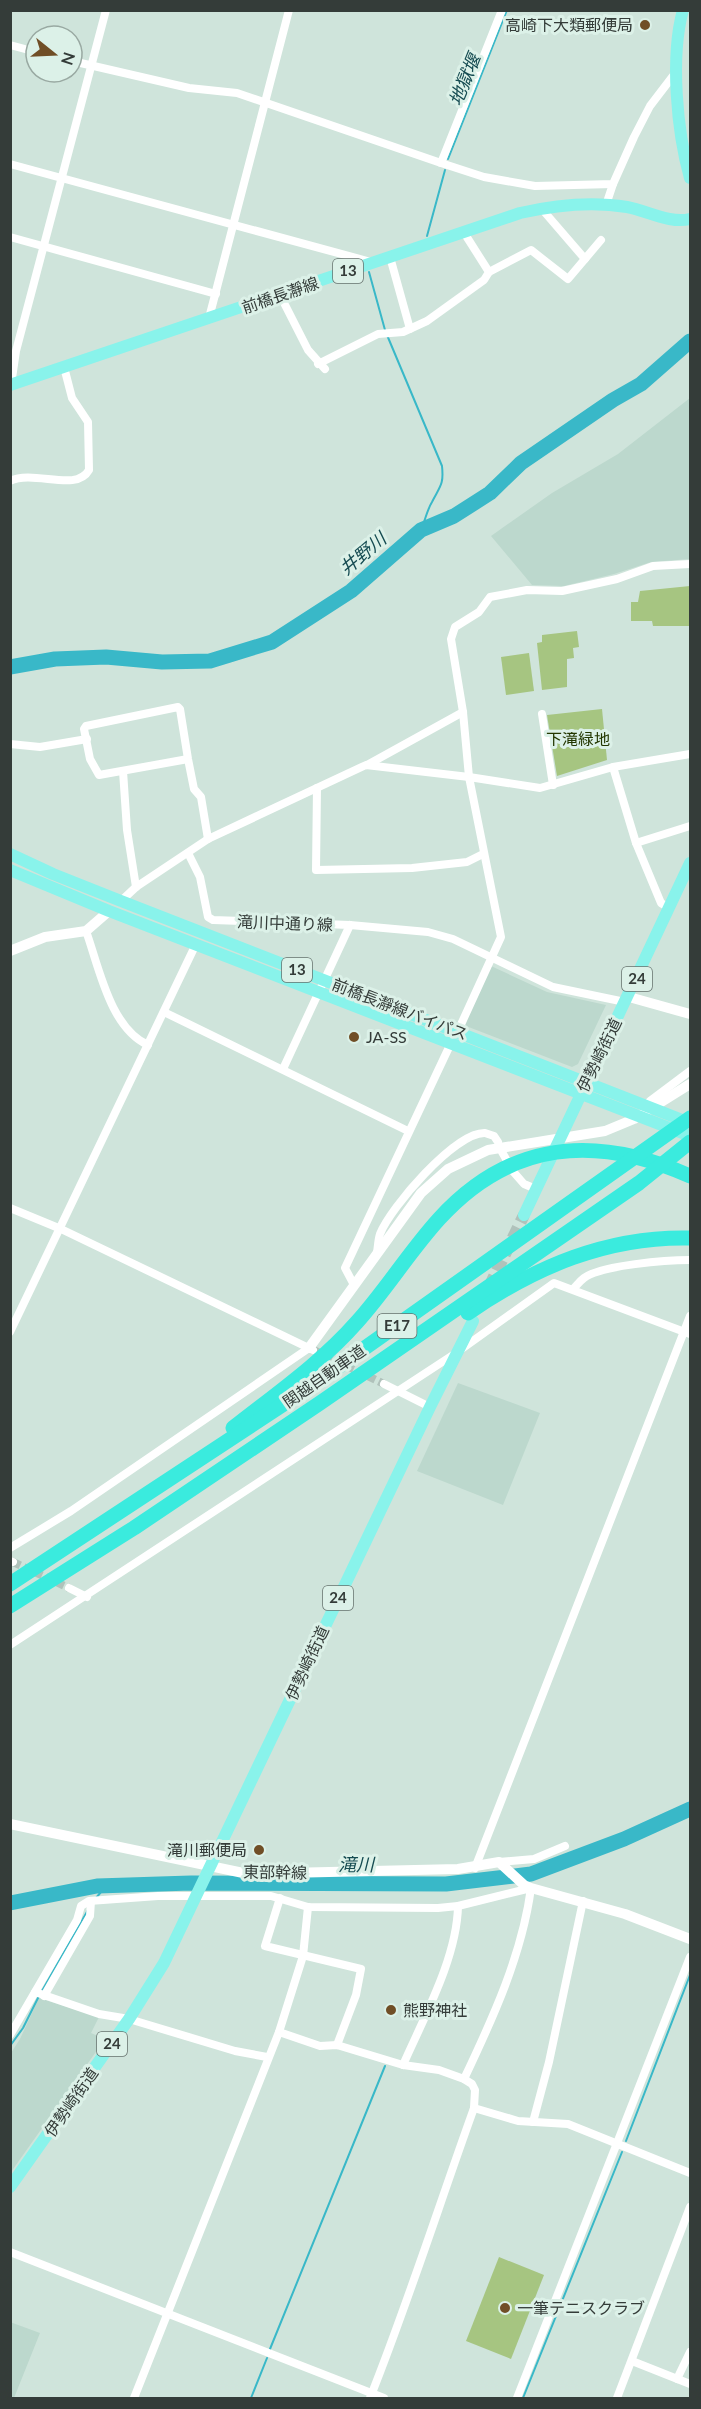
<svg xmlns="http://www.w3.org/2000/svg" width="701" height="2409" font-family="Lato,'Noto Sans JP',sans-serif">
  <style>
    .built { fill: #bcd8cd }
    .green { fill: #a6c581 }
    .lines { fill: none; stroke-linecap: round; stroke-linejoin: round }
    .stream { stroke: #39b8c8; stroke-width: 2 }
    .river { stroke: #39b8c8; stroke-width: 15 }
    .street-tunnel { stroke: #b0c2bb; stroke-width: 8; stroke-dasharray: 8 4; stroke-linecap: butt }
    .primary-tunnel { stroke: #b0c2bb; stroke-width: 12; stroke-dasharray: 12 6; stroke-linecap: butt }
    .street { stroke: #fff; stroke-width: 8 }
    .secondary { stroke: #fff; stroke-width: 10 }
    .primary { stroke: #89f3eb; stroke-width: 12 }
    .highway { stroke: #3aebde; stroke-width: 15 }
    .poi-dot { fill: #704e26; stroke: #dcf1e8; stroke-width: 2 }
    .labels { text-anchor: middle; stroke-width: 6; stroke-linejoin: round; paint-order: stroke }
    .shield { fill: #dcf1e8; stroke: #66726e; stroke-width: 1.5 }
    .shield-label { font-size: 15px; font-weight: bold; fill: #343c39 }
    .poi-label { font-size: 16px; fill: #343c39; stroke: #dcf1e8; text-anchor: start }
    .street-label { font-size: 16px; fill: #343c39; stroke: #dcf1e8 }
    .park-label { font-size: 16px; fill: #233700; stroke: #dcf1e8 }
    .water-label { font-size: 18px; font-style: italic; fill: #164c52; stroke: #dcf1e8 }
  </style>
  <rect width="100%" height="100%" fill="#cfe4db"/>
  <!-- built -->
  <g class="built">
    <path d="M690,398V559L651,562L614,574L564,586L532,585L491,536L552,493L618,454Z"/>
    <path d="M491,966L547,992L606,1005L578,1064L572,1067L466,1026L464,1022Z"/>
    <path d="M458,1383L540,1413L503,1505L417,1471Z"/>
    <path d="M39,1998L99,2017L91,2033L105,2039L11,2172V2053L20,2039Z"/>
    <path d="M10,2322L40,2333L14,2398H10Z"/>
  </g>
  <!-- green -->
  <g class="green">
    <path d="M690,586V626H653L652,621H631V602H638L640,591Z"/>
    <path d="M577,631L579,647L573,648L574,658L567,659V687L542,690L537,643L542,642V635Z"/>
    <path d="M529,653L534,691L506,695L501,657Z"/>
    <path d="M602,709L607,760L557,776L547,715Z"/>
    <path d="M499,2257L544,2275L511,2359L466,2341Z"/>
  </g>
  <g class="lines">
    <!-- stream -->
    <g class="stream">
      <path d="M448,159L507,10"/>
      <path d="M427,236L445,170"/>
      <path d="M369,272L385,330"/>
      <path d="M387,335L442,466C444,485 440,486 432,502C427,510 425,521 421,530"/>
      <path d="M96,1898L106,1886"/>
      <path d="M42,1991L88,1910"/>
      <path d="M10,2046L23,2028L39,1996"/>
      <path d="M626,2141L690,1975"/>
      <path d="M270,2349L385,2066"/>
      <path d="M251,2398L267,2358"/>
      <path d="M523,2398L622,2152"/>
    </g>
    <!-- river -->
    <g class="river">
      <path d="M10,667L55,659L106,657L162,662L210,661L272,642L351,591L421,530L454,516L490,493L521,463L613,400L641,384L690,341"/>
      <path d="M10,1903L97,1886L191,1883L446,1884L531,1874L624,1839L690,1809"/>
    </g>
    <!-- street-tunnel -->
    <g class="street-tunnel">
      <path d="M314,1350L384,1384"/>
      <path d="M13,1562L69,1588"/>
    </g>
    <!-- primary-tunnel -->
    <path class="primary-tunnel" d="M489,1287L524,1215"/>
    <!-- street -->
    <g class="street">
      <path d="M10,45L36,52"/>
      <path d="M72,61L189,88L237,93L441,163L502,10"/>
      <path d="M441,163L484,177L535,186L613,184L634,137L650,106L676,72"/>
      <path d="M10,164L371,262"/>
      <path d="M606,205L613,184"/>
      <path d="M541,208L585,259"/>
      <path d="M10,237L216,294"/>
      <path d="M390,257L410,329"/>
      <path d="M489,272L531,250L568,279L601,240"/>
      <path d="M280,295L308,350L325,369"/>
      <path d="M209,318L289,10"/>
      <path d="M318,364L378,334L403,332L427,321L484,280L489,272L463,231"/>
      <path d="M11,385L16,351L106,10"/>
      <path d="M10,481C34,469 76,493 89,470L88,422L72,398L64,367"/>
      <path d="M542,714L553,785"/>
      <path d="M10,744L40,747L87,739"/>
      <path d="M188,759L99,775L90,759L84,729L86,726L178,707L180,709L188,759L194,789L201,797L208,839"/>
      <path d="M367,765L463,712"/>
      <path d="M613,767L636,843L661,903L669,908"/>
      <path d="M123,771L127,830L136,887"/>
      <path d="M317,788L316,870L412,868L467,862L483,854"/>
      <path d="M636,843L690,826"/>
      <path d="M188,853L200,877L208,917L213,920L350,925L428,932L453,939L553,987L625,1002"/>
      <path d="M120,902L136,887L208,839L366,765L469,777L540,788L613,767L690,754"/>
      <path d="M86,931C99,967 110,1028 148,1045"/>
      <path d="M164,1012L408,1131"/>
      <path d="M458,1031L501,937L469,777L463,712L451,639L455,627L479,612L490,597L527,590L562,591L617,579L653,566L690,564"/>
      <path d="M283,1069L350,925"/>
      <path d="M650,1101L690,1071"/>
      <path d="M502,1152L506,1159"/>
      <path d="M511,1169L524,1184L536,1189"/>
      <path d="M10,1208L61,1229L313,1350"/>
      <path d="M377,1252C378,1247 378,1240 380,1234C390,1208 455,1132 485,1133C488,1134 491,1135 494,1136L498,1142"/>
      <path d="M354,1285L345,1268L451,1043"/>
      <path d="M574,1288C577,1285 580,1281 584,1278C601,1265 668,1260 690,1260"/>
      <path d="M10,1332L196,944"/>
      <path d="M384,1384L430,1407"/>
      <path d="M10,1548L71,1511L309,1348"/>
      <path d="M10,1561L13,1562"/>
      <path d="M69,1588L87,1597"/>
      <path d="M10,1645L456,1353L554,1283L690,1334"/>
      <path d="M499,1862L534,1859L565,1846"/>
      <path d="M475,1868L690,1316"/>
      <path d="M280,1898L265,1946L361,1969L356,1995L337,2045"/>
      <path d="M35,1992L99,2014L129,2019L235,2051L267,2057"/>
      <path d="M44,1996L90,1916L91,1901"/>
      <path d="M279,2032L320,2046L337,2045L403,2065L439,2070L464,2079L472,2084L475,2090L474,2108C439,2205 408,2303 370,2398"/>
      <path d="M10,2035L77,1920L81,1906L89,1901L158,1896H271L308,1907L438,1908L458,1906L531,1888C522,1955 493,2018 464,2079"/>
      <path d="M403,2065C424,2017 457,1958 458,1906"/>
      <path d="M474,2108L518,2121L568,2124L690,2173"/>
      <path d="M533,2122L549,2062L583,1901"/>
      <path d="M10,2252L384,2398"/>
      <path d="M632,2361L690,2384"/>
      <path d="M677,2379L690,2352"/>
      <path d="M134,2398L279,2032L303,1956L308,1907"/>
      <path d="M517,2398L690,1957"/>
      <path d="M617,2398L690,2207"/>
    </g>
    <!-- secondary -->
    <g class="secondary">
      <path d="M10,951L45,937L86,931L109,911"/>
      <path d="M629,997L690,1014"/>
      <path d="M309,1348L421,1193L448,1169L488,1150L605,1131L634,1119L690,1084"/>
      <path d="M10,1824L248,1874L458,1869L499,1862L524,1885L531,1888L625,1914L690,1939"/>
    </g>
    <!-- primary -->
    <g class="primary">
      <path d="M683,10C670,57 677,132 690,178"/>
      <path d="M10,385L520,213C555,205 591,201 627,207C648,211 670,224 690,219"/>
      <path d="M10,854L53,874L121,901L690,1123"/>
      <path d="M10,870L109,911L690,1136"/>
      <path d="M524,1215L690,863"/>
      <path d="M10,2187L129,2019L164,1963L430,1407L473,1321"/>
    </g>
    <!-- highway -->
    <g class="highway">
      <path d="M468,1313C535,1267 607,1236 690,1238"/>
      <path d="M233,1428C276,1394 321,1363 357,1322C386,1290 409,1252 439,1219C511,1140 596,1134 690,1176"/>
      <path d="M10,1584L311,1386L690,1118"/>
      <path d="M10,1606L134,1528L320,1403L639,1183L690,1142"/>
    </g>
  </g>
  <!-- markers -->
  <g class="poi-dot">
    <circle cx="645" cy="25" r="6"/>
    <circle cx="354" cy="1037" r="6"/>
    <circle cx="259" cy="1850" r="6"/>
    <circle cx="391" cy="2010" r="6"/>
    <circle cx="505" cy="2308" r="6"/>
  </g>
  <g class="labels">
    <!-- shield labels -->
    <g class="shield">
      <rect x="333" y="259" width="30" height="24" rx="4.5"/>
      <rect x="282" y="958" width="30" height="24" rx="4.5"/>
      <rect x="622" y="967" width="30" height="24" rx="4.5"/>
      <rect x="377.5" y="1314" width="39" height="24" rx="4.5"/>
      <rect x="323" y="1586" width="30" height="24" rx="4.5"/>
      <rect x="97" y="2032" width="30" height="24" rx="4.5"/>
    </g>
    <g class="shield-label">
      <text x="348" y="276">13</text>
      <text x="297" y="975">13</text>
      <text x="637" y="984">24</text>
      <text x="397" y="1331">E17</text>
      <text x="338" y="1603">24</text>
      <text x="112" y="2049">24</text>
    </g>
    <!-- poi labels -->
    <g class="poi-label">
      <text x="633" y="31" text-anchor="end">高崎下大類郵便局</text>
      <text x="366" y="1043">JA-SS</text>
      <text x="247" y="1856" text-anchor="end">滝川郵便局</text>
      <text x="403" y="2016">熊野神社</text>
      <text x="517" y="2314">一筆テニスクラブ</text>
    </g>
    <!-- street labels -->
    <g class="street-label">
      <text transform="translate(280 295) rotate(-19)" y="6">前橋長瀞線</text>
      <text transform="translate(285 923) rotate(2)" y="6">滝川中通り線</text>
      <text transform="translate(400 1009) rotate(21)" y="6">前橋長瀞線バイパス</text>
      <text transform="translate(599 1055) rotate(-64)" y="6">伊勢崎街道</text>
      <text transform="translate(324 1376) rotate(-35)" y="6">関越自動車道</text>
      <text transform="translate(307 1663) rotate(-65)" y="6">伊勢崎街道</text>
      <text transform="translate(275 1872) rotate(1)" y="6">東部幹線</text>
      <text transform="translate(71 2102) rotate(-55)" y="6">伊勢崎街道</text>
    </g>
    <!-- park labels -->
    <g class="park-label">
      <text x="578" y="745">下滝緑地</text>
    </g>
    <!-- water labels -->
    <g class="water-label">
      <text transform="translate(465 80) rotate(-68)" y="6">地獄堰</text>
      <text transform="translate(363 554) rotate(-40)" y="6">井野川</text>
      <text x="356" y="1871">滝川</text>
    </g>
  </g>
  <!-- border -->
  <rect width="701" height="2409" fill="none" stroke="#343c39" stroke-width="24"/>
  <!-- north arrow -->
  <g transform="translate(54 54) rotate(108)"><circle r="28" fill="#dcf1e8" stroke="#99a9a2" stroke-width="1.5"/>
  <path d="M0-4.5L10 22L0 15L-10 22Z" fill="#704e26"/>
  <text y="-9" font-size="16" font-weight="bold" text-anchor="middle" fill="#343c39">N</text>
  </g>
</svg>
